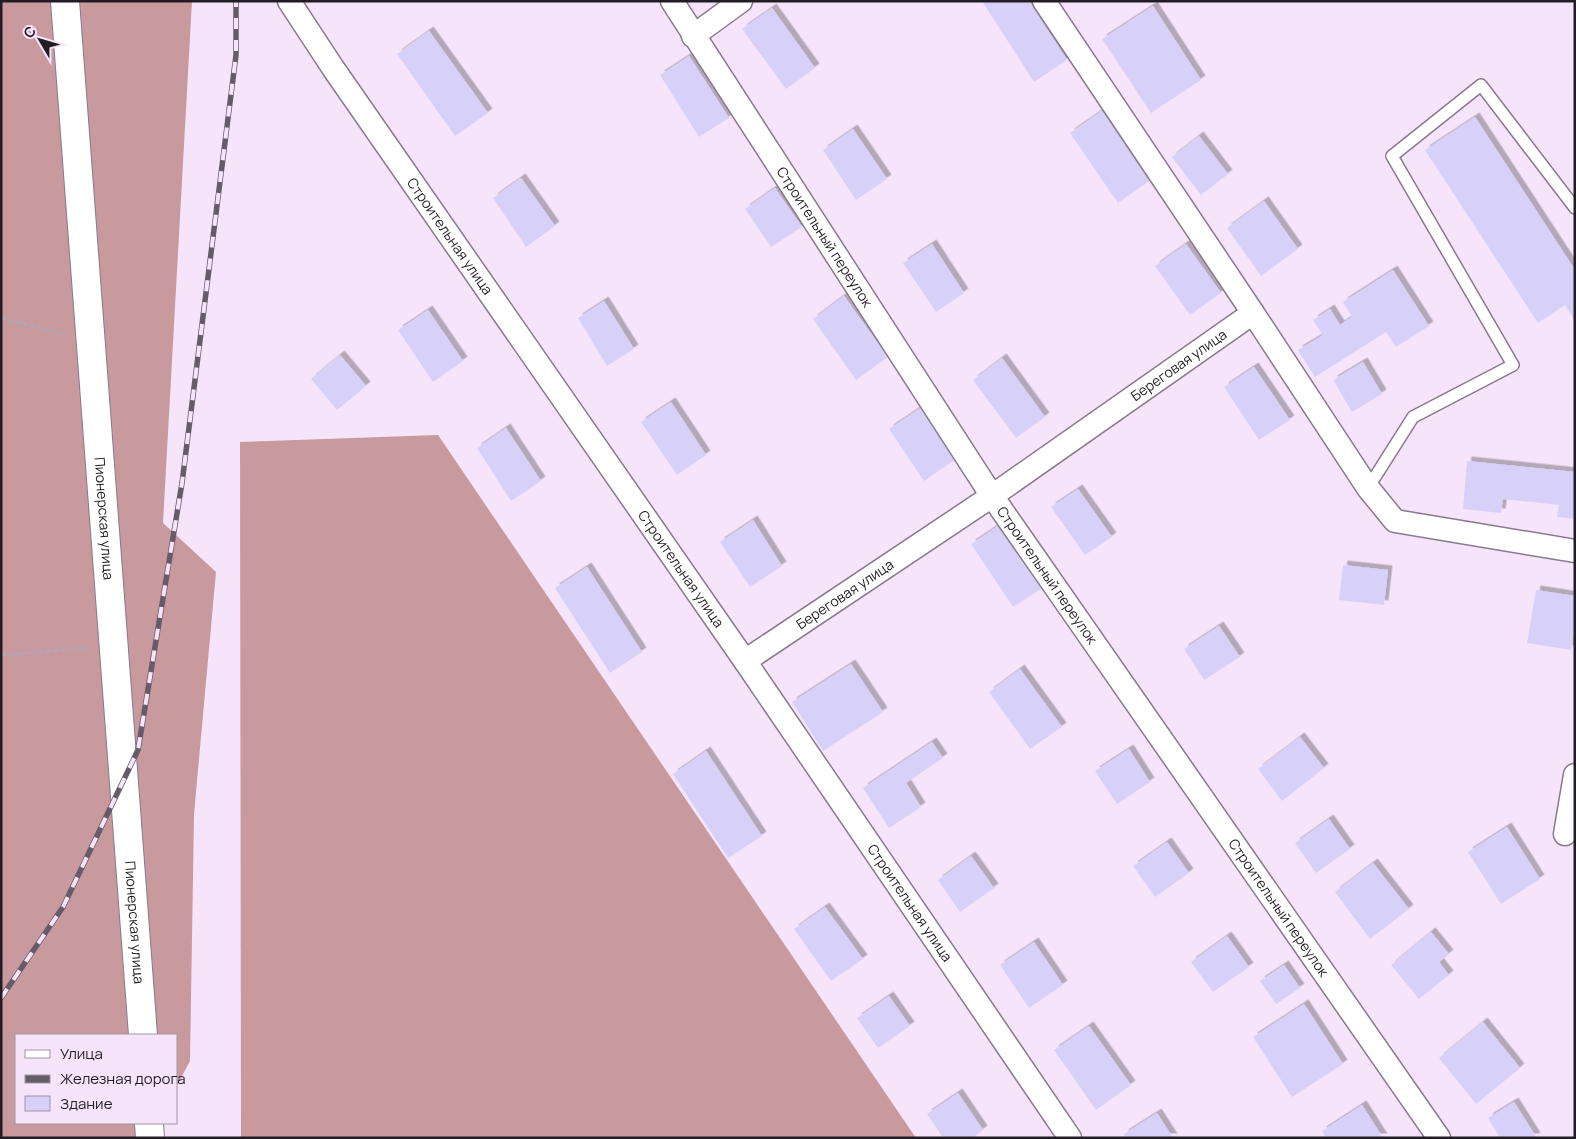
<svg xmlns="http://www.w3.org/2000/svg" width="1576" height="1139" font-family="Manrope,sans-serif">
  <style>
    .forest { fill: #c8999d }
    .building { fill: #d7d1fa; filter: url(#shadow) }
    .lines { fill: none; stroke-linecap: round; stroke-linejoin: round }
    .lane-casing { stroke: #89798d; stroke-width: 14 }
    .street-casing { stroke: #89798d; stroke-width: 25 }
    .secondary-casing { stroke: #89798d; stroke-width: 30 }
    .path { stroke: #b3a5b7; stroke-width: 3; stroke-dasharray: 5 2.5; stroke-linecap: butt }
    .lane { stroke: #fff; stroke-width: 11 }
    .street { stroke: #fff; stroke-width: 22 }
    .secondary { stroke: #fff; stroke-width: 28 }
    .rail-casing { stroke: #665c69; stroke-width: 5.5 }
    .rail { stroke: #f6e4fb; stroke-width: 4; stroke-dasharray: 11; stroke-linecap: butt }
    .labels { text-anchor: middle; stroke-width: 4; stroke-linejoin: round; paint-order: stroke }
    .street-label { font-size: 14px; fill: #221c24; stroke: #f6e4fb }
  </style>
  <defs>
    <filter id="shadow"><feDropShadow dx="4.5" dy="-4.5" stdDeviation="0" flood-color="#0004"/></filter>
  </defs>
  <rect width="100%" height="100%" fill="#f6e4fb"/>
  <!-- forest -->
  <g class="forest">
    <path d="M1,1H192L163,523L216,572L194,814L190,1061L176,1087V1035H16V1123H157L149,1138H1Z"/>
    <path d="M438,435L916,1138H241L240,442Z"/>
  </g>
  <!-- building -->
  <g class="building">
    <path d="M982,1H1029L1067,60L1034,82Z"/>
    <path d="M1153,6L1201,80L1151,113L1102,39Z"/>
    <path d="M772,8L815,68L786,89L742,29Z"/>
    <path d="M429,31L488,113L455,136L397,54Z"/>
    <path d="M689,56L729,118L699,137L660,75Z"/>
    <path d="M1102,111L1149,181L1118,203L1070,133Z"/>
    <path d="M1475,117L1575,270V321L1565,305L1538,323L1425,150Z"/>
    <path d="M853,129L887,179L856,200L823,150Z"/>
    <path d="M1199,136L1228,174L1201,195L1172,157Z"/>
    <path d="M521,178L555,226L526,247L493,198Z"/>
    <path d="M775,188L802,227L771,247L745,209Z"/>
    <path d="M1264,201L1298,249L1261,276L1227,228Z"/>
    <path d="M932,244L964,293L936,312L903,263Z"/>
    <path d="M1186,244L1221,293L1190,315L1155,266Z"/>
    <path d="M1393,270L1429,326L1396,347L1386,332L1315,377L1298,350L1323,335L1313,320L1330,309L1340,325L1352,317L1343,302Z"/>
    <path d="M844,296L888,357L856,380L813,319Z"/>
    <path d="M604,301L634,349L607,366L578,318Z"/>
    <path d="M428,310L463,361L433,382L398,330Z"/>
    <path d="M340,355L366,386L337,410L311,379Z"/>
    <path d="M1002,358L1045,417L1016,438L973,380Z"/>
    <path d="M1363,362L1382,394L1352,412L1333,380Z"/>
    <path d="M1254,367L1290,420L1259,440L1224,387Z"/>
    <path d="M671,402L706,455L677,475L641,422Z"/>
    <path d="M922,407L956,459L924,481L889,429Z"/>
    <path d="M506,428L541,481L511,501L477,448Z"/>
    <path d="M1467,461L1575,472V519L1557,517L1559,505L1503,499L1501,513L1463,509Z"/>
    <path d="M1078,489L1112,537L1085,555L1051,507Z"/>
    <path d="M753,520L782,566L750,587L720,542Z"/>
    <path d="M1001,524L1043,588L1013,607L971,544Z"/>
    <path d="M1343,565L1388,570L1384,605L1339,600Z"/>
    <path d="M587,567L642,652L610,673L555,588Z"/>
    <path d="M1536,590L1575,596V628L1571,650L1527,643Z"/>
    <path d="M1219,626L1240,657L1204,680L1184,649Z"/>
    <path d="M851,664L883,712L823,751L792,702Z"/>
    <path d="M1020,669L1062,727L1030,749L989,692Z"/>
    <path d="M1300,737L1324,768L1282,801L1258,769Z"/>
    <path d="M932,742L943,758L906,783L921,807L889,828L863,788Z"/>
    <path d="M1129,749L1150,782L1117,804L1095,771Z"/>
    <path d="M706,751L762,836L728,858L673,774Z"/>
    <path d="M1329,819L1350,849L1316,873L1295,843Z"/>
    <path d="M1507,827L1540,879L1501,904L1468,852Z"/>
    <path d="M1167,842L1189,873L1155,897L1133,866Z"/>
    <path d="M971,856L994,888L960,912L938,880Z"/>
    <path d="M1373,863L1409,909L1370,939L1335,892Z"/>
    <path d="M825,907L863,959L831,981L794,929Z"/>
    <path d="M1431,932L1449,954L1439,962L1449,975L1419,999L1391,965Z"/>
    <path d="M1227,936L1249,967L1213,992L1191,962Z"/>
    <path d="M1034,942L1063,985L1029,1008L1000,965Z"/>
    <path d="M1284,965L1300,988L1276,1004L1260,981Z"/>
    <path d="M889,996L910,1026L878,1048L857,1018Z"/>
    <path d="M1304,1004L1343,1064L1292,1097L1253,1037Z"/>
    <path d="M1483,1022L1520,1068L1476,1104L1439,1058Z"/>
    <path d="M1089,1026L1131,1085L1096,1110L1054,1050Z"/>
    <path d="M958,1093L983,1130L972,1138H943L927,1114Z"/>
    <path d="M1514,1102L1536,1137L1534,1138H1500L1488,1118Z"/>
    <path d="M1362,1105L1383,1138H1326L1322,1131Z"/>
    <path d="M1157,1113L1173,1138H1126L1124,1134Z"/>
  </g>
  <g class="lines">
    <!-- lane casing -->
    <g class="lane-casing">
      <path id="lane" d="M1368,488L1413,417L1513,365L1392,156L1481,85L1575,208"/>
    </g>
    <!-- street casing -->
    <g class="street-casing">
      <g id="street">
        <path id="s1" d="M289,1L333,68L745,661L1070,1138"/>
        <path id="s2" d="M672,1L992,496L1439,1138"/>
        <path d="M1044,1L1253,313"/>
        <path d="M693,36L741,1"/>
        <path id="s3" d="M745,661L992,496L1253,313L1368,488L1395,521L1575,551"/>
        <path d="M1565,834L1575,775"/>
      </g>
    </g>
    <!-- secondary casing -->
    <g class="secondary-casing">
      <g id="secondary">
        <path id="s4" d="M65,1L143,1035"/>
        <path d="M149,1123L150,1138"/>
      </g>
    </g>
    <!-- path -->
    <g class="path">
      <path d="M1,318L63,334"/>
      <path d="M1,655L88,648"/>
    </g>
    <!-- lane -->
    <use href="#lane" class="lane"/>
    <!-- street -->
    <use href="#street" class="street"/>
    <!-- secondary -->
    <use href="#secondary" class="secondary"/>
    <!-- rail casing -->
    <g class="rail-casing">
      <path id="rail" d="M1,998L63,907L138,750L182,483L236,55V1"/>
    </g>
    <!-- rail -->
    <use href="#rail" class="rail"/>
  </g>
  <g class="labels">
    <!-- street labels -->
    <g class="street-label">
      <text dy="5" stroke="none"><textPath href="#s1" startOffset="285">Строительная улица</textPath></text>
      <text dy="5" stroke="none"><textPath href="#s2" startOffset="281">Строительный переулок</textPath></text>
      <text dy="5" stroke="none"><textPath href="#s3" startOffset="525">Береговая улица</textPath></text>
      <text dy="5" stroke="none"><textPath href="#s4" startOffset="519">Пионерская улица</textPath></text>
      <text dy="5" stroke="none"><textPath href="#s1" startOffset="690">Строительная улица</textPath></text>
      <text dy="5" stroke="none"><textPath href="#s2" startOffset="686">Строительный переулок</textPath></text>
      <text dy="5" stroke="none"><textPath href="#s3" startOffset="120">Береговая улица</textPath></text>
      <text dy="5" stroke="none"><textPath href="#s1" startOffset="1095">Строительная улица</textPath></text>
      <text dy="5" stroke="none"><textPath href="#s2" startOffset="1091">Строительный переулок</textPath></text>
      <text dy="5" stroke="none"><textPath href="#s4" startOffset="924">Пионерская улица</textPath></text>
    </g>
  </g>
  <!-- border -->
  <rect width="1576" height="1139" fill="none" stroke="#221c24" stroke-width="5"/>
  <!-- legend -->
  <rect x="15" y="1034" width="162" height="90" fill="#f6e4fb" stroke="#a194a5"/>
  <rect x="25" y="1050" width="25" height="8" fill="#ffffff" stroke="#a194a5"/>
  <text x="60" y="1059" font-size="15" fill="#221c24">Улица</text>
  <rect x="25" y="1075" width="25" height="8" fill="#665c69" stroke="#a194a5"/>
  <text x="60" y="1084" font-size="15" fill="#221c24">Железная дорога</text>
  <rect x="25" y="1096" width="25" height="15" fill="#d7d1fa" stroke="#a194a5"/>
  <text x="60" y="1109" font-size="15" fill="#221c24">Здание</text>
  <!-- north arrow -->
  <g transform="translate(40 40) rotate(308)" stroke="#f6e4fb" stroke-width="4" paint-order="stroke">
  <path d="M0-4L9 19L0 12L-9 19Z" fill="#221c24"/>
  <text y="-8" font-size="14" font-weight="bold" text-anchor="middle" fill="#221c24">С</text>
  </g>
</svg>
